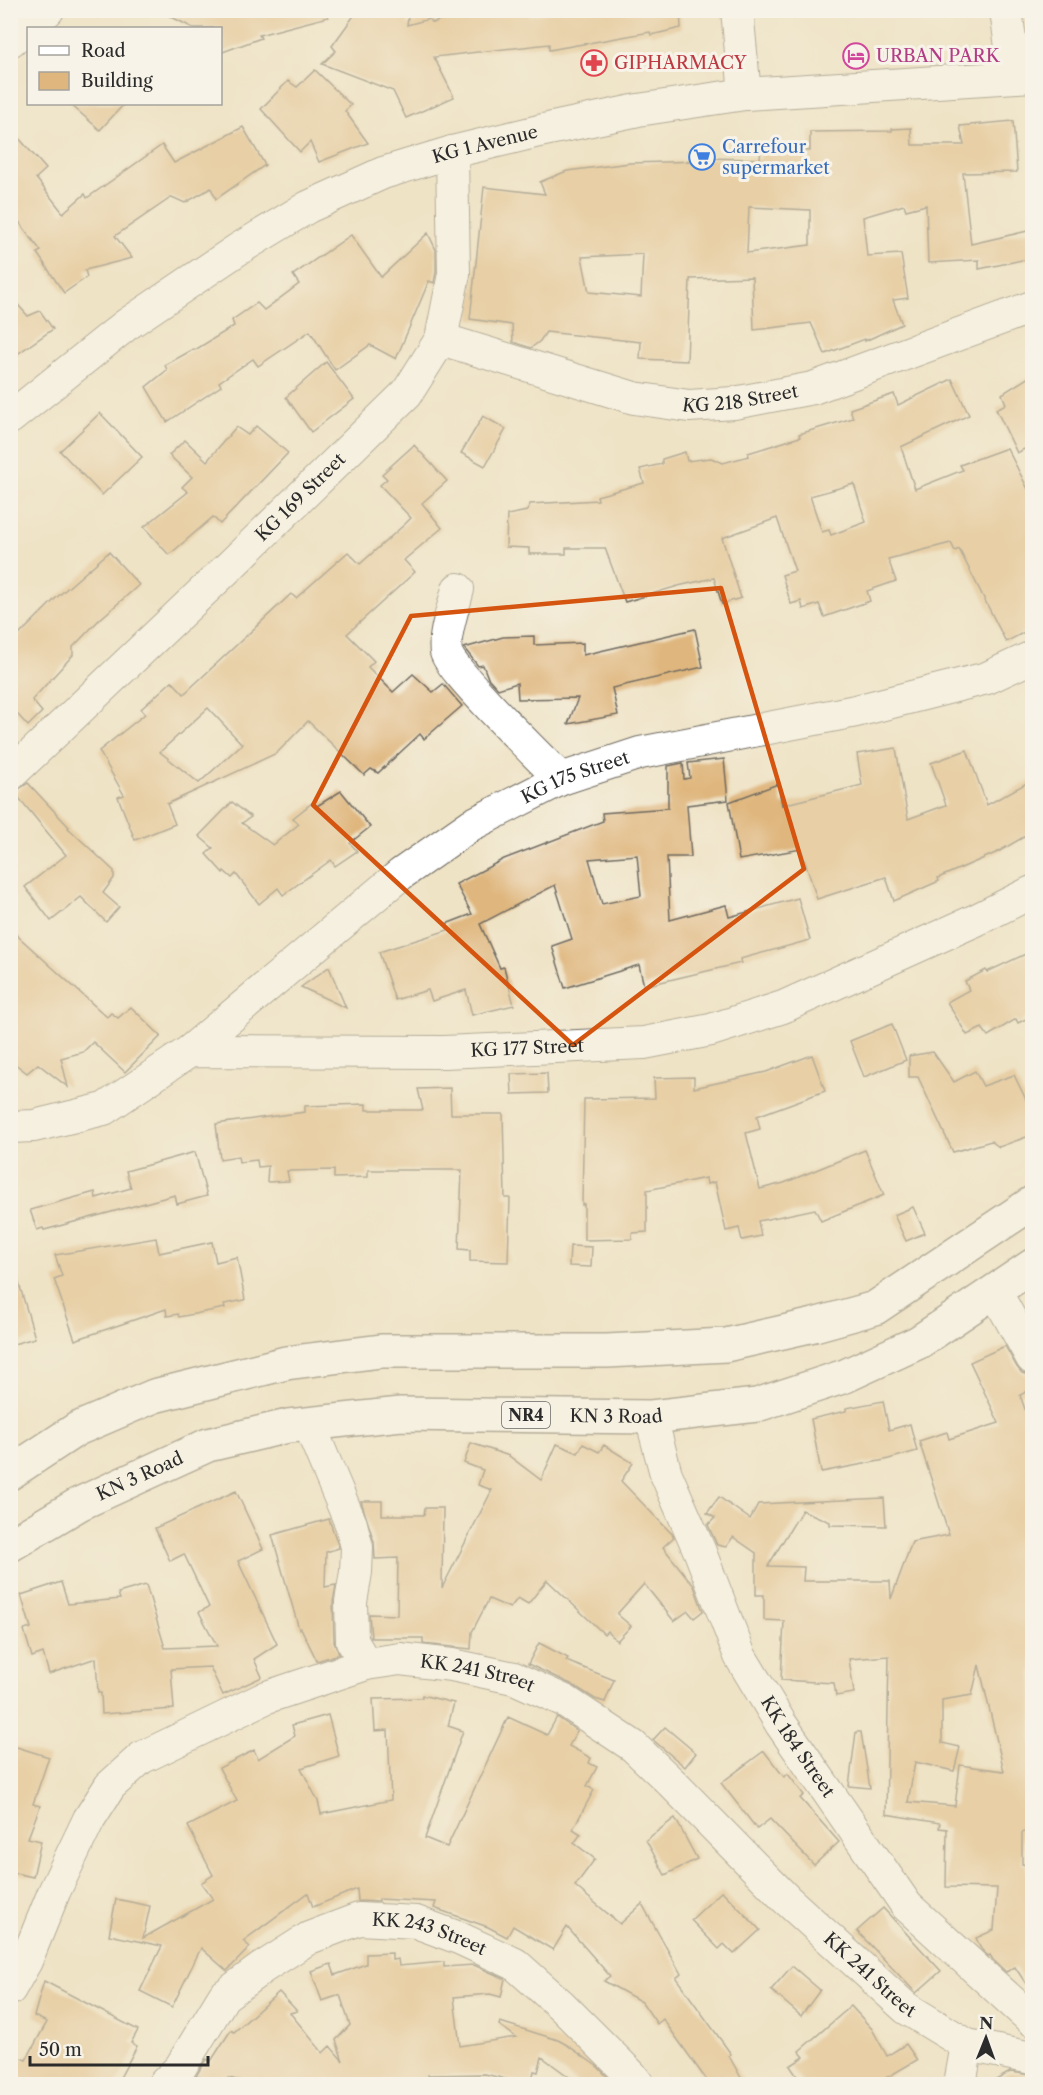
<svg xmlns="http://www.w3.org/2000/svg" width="1043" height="2095" font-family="'Libre Caslon Text',serif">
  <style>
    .building { fill: #dfb67d; fill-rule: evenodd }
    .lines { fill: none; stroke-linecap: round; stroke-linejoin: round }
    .minor-casing { stroke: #706b61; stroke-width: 34 }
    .highway-casing { stroke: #706b61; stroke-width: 36 }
    .minor { stroke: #fff; stroke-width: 32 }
    .highway { stroke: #fff; stroke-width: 33 }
    .marked { fill: none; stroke: #d5540f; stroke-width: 4.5; stroke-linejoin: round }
    .labels { text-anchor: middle; stroke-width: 6; stroke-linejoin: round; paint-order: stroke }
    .shield { fill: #f7f3e8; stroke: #686764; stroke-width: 1.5 }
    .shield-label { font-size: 16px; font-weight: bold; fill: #2b2b2b }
    .hotel-label { font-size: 18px; fill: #b23c85; stroke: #f7f3e8; text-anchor: start }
    .health-label { font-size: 18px; fill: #be3a42; stroke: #f7f3e8; text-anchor: start }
    .street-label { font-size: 18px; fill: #2b2b2b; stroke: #f7f3e8 }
    .shop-label { font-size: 18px; fill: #366cbe; stroke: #f7f3e8; text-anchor: start }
  </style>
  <rect width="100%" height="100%" fill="#f7f3e8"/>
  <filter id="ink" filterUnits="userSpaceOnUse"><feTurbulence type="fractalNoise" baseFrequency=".0167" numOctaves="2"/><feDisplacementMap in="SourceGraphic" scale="12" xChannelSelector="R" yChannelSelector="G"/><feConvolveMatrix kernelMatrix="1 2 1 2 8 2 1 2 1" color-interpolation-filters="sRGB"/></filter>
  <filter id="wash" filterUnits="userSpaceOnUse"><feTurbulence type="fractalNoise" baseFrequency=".008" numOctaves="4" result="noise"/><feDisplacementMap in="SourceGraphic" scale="24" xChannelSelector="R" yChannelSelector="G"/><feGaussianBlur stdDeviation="1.35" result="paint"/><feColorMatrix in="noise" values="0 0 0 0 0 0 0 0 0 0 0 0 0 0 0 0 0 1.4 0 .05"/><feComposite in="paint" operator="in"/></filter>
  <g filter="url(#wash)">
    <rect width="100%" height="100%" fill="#efe3c6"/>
    <g id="blocks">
      <!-- building -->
      <g class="building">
        <path d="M158,10H327L328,17L259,35L261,38L220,53V28H193Z"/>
        <path d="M358,10H409L407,25L429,19L433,23L461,10H528L529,16L556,10H680L681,28L651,35L650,32L549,50V44L434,57L454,97L406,118L393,91L322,64L336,51L332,46Z"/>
        <path d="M315,70L351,105L345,111L368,143L319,162L310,142L300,152L261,109L288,81L297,87Z"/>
        <path d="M70,104H124L100,130Z"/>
        <path d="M1013,121L1017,172L963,173L971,244L1032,230V258L979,269V260L928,263L926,205L906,210L904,205L863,217L867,256L901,254L908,298L893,300L902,324L865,341V339L825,354L811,323L754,330L752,277L690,279L687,361L640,359L641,342L546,332L540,341L531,348L513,342L512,325L470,319L484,187L545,194L540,182L567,171L630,163L700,161V158L760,159L761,149L810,151V132L892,131V129L911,128L912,145H964L960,126ZM749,207L810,210V245L747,253ZM643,254L641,297L589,292L582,257Z"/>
        <path d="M243,127L265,165L216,199L211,188L185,203L172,197L115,236L132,258L85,270L87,277L64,293L37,253L41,251L10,210V128L46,169L36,178L63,213L85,194L87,198L162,145L174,163Z"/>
        <path d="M428,233L436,250V272L434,283L429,281L396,359L370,345L335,370L310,331L258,366L253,359L219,382L221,386L167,422L146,387L167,370L165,365L194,349L195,350L234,326L232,320L257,303L264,310L299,284L293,275L351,235L381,277Z"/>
        <path d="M10,296L28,316L40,311L53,329L10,359Z"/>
        <path d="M326,362L354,399L311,432L286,397Z"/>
        <path d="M1032,375V445L1017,453L996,409L1006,404L1002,394Z"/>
        <path d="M952,379L969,415L901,447L915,489L963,470L960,465L1007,448L1032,497V628L1006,642L959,549L955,551L951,543L888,559L896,581L867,591L870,601L824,617L819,604L803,609L801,601L791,604L782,575L795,571L777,518L722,538L741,598L722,604L714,578L678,586L625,602L605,548H566V554H529V548L506,547L507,515L527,511L530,504L598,500L597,496L644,483L640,469L662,464V459L685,452L687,461L711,458L723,463L749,456L748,453L800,437L799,434L853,418L850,409L894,394L898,405ZM854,484L866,522L831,535L829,530L822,532L810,496Z"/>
        <path d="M100,413L142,457L102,495L60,451Z"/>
        <path d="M483,416L506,429L485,466L461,453Z"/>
        <path d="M256,426L288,453L220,524L213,517L169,555L144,527L188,492L182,487L192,477L169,455L185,440L207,461L236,427L248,435Z"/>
        <path d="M414,445L447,481L422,503L442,528L404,560L415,572L347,634L374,661L368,667L393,692L413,674L433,692L443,684L462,706L424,739L420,734L378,773L371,769L364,775L308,721L277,753L167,804L175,824L135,840L118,797L124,795L99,751L145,714L141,709L172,681L184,694L291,594L296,598L348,552L360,564L405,524L411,518L380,485L387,479L382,474ZM208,708L242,744L199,783L160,752Z"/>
        <path d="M109,552L139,585L98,621L73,647V655L32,700L42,712L28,726L10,706V644L56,598Z"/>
        <path d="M695,629L703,667L612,688L618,715L568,724L578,698L518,699L517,683L498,689L488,678L483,665L478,666L464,648L503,637L534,636V645L583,643V655Z"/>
        <path d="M896,748L908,819L946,805L931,763L967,750L987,805L1032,780V832L998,852L938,878L939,881L894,901L886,877L817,899L801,849L739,860L729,802L778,784L782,805L862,785L857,754Z"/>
        <path d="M724,759L728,800L687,805L691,857H667L670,920L726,905L729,917L798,898L810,940L740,959L741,963L644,986L639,965L565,988L552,946L572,939L555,885L480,924L500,968L504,967L514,1005L472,1015L466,990L432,1001L428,990L395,1000L379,952L448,930L446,924L472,914L456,884L504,859L603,821L602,813L668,808V766L683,763L684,779L690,778L688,763ZM637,855L641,896L602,904L589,859Z"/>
        <path d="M28,783L69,827L68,828L114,871V878L103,893L119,907L106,922L81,897L51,921L25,887L66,855L14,792Z"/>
        <path d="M341,791L370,827L350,843L357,851L335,866L331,860L283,895L278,888L259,904L236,874L232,878L224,871L223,873L206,854L213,848L199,836L232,802L251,817L242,823L273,845L299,824L293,818L312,803L317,806Z"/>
        <path d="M10,929L107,1017L111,1013L118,1018L131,1007L161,1036L125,1072L93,1042L83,1052L61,1058L68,1087L38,1064L27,1073L10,1060Z"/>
        <path d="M1032,951V1016L1018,1023L1016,1019L988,1036L982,1028L967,1035L947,1002L969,990L965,981L986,970L987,972Z"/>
        <path d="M329,967L346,1008L301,987Z"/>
        <path d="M892,1024L906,1060L864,1077L850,1041Z"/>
        <path d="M933,1052L954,1082L975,1071L983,1086L1014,1075L1032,1112V1135L999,1147L991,1141L953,1152L918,1077H909V1056Z"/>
        <path d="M812,1055L825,1091L757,1116L760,1129L746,1133L760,1189L784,1183L865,1150L884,1195L821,1221L815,1209L758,1221L761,1236L742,1240L739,1228L726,1231L715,1182L707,1184L706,1178L647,1190V1232L632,1233V1239L584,1240V1204L582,1205L584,1099L655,1098L654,1078L694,1077V1088L766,1072Z"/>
        <path d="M547,1073L548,1093L512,1094L511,1074Z"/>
        <path d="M450,1088L451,1114H503L505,1198H510L508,1262L470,1261V1250L459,1249L462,1170H368V1177L334,1178V1170L287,1171L289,1181L267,1182L268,1166L258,1167L257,1160L239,1162L238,1156L220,1159L216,1124L305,1112V1106L366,1104V1110H423L418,1089Z"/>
        <path d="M195,1152L207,1196L177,1204L175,1195L44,1230L43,1228L37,1230L30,1210L95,1192L96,1198L131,1188L126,1171Z"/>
        <path d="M913,1207L925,1233L906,1241L894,1215Z"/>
        <path d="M156,1238L159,1253L212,1242L216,1262L237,1257L245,1300L224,1304L225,1308L179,1317L178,1314L167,1316L166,1309L75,1340L54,1279L62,1276L55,1255Z"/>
        <path d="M570,1246L592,1247L591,1267L569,1266Z"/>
        <path d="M10,1273H16L35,1338L10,1345Z"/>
        <path d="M1005,1346L1017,1367L1022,1373L1031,1376L1032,1379V1389L1020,1395L1032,1429V1829L1022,1833V1864L1028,1865L1027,1885L1032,1883V1993L1015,1967L1006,1972L993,1960L990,1955L988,1956L982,1950L976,1938L994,1930L997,1888L946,1887L947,1829L939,1828L940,1823L886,1814L889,1656L849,1659L854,1693L836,1696L834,1683L781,1680L784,1621L764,1620V1595H756V1553L733,1537L726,1547L717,1545L708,1525L715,1518L707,1513L719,1497L750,1519L758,1504L884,1498L886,1526L830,1525V1522L802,1510L768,1566L804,1567L803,1581H890L891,1599L912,1542L949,1535L919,1441L947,1432L949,1439L999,1423L970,1362ZM979,1665L1004,1771L960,1765L955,1806L908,1802L915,1762L954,1771L960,1747L942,1743V1700L972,1695Z"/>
        <path d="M883,1401L889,1430L910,1424L917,1451L885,1460L821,1472L811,1419L846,1411V1408Z"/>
        <path d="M471,1443L509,1456L541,1480L557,1444L578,1453L583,1444L599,1452L604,1445L633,1463L621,1481L672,1534L674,1537L663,1547L694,1586L703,1611L694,1618L688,1611L674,1621L644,1584L617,1614L631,1626L617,1641L607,1631L604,1634L547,1580L528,1604L518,1598L510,1608L489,1599L472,1632L471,1649L423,1644V1638H371L369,1614L397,1615L398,1558L375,1559L374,1542L361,1501H382V1515H424L425,1508H443L442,1588L492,1490L478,1485L483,1470L464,1463Z"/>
        <path d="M236,1491L263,1549L238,1561L277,1644L254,1659L262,1677L223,1695L210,1667L171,1669L174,1709L102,1714L101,1693H98L96,1658L49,1674L43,1653L32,1657L24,1630L31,1628L21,1595L61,1582L68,1604L120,1599L118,1593L146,1585L165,1648L217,1646L199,1612L209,1607L184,1554L170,1561L155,1528Z"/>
        <path d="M329,1519L339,1548L326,1552L325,1587L336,1585L333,1602L334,1641L339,1654L317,1661L301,1628L299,1629L272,1535Z"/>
        <path d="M539,1643L568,1658L566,1661L614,1680L605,1702L595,1699L573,1685L528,1664Z"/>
        <path d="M422,1695L454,1703L448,1726L463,1731L425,1838L447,1847L508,1717L547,1735L557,1717L577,1731L569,1746L591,1758L589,1763L597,1767L587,1786L594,1790L573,1829L581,1834L574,1843L595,1859L575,1886L620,1924L642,1904L681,1974L676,1978L731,2054L729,2056L745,2085H710L663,2019L657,2024L642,2002L604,1981L610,1976L567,1927L553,1950L513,1926L507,1937L488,1927L434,1908L436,1902L379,1899V1902L358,1901L357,1889L313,1907L308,1893L243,1941L250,1947L227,1971L201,1948L172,2007L140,1991L162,1946L109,1935L116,1899L150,1906L143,1938L213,1899L201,1883L213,1875L188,1826L237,1801L219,1768L254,1750L258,1759L295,1736L292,1725L328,1715L339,1756L301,1768L318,1801L321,1814L391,1800L388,1730L375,1731L373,1699L422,1698Z"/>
        <path d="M665,1727L696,1753L685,1767L653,1740Z"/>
        <path d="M856,1732H861L870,1788L849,1786Z"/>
        <path d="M10,1745L49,1757L33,1804L40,1806L28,1838L41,1841L33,1877L15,1873L13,1880H10Z"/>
        <path d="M764,1751L784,1777L788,1774L804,1795L800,1798L839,1842L814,1865L770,1819L757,1829L721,1783Z"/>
        <path d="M675,1818L697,1859L665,1875L646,1840Z"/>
        <path d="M722,1891L760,1930L734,1954L724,1944L719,1949L691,1920Z"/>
        <path d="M883,1908L941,1971L916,1993L857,1931Z"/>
        <path d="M392,1953V1960L398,1959L399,1966L444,1962V1967L474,1965L505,1979L501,1997L490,1994L454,1997L460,2046L516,2037L499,2025L500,2022L558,2040L567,2045L598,2067L615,2085H580L542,2057L538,2072L534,2071L531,2085L485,2074L428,2075L429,2085H255L229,2078L227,2085H225L196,2076L206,2059L211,2061L231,2030L234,2032L279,1992L297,2011L290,2013L323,2053L330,2046L343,2061L336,2040L350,2025L340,1995L322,2001L311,1971L331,1964L335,1975L366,1964V1954Z"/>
        <path d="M792,1966L820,1990L801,2016L771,1990Z"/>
        <path d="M44,1981L138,2030L131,2043L137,2046L116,2085H10V2054L26,2060L47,2022L34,2016Z"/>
        <path d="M851,2006L872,2029L887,2056L906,2044L917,2060L874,2085H803L790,2066L804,2057L799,2051Z"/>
        <path d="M1010,2072L1032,2075V2085H987Z"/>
      </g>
    </g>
  </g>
  <g filter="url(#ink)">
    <use href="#blocks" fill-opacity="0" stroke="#706b61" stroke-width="1.5"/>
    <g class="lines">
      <!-- minor casing -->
      <g class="minor-casing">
        <g id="minor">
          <path d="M737,10L745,94"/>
          <path d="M1006,10L1015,77"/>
          <path d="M10,41L48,10"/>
          <path id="s1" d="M441,339L634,398L689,406L734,403L813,388L1032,307"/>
          <path id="s2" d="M10,418L126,325L237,250L308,207L383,173L452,152L539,131L638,110L745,94L1032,76"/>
          <path d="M458,589C454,606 443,636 446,652C448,668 543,761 561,779"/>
          <path id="s3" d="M10,775L233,563L407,393L441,339L454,274L452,152"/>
          <path id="s4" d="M190,1051L401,874L471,825L561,779L640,753L856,711L987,678L1032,657"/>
          <path id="s5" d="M10,1127L34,1126L104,1109L190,1051L444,1052L644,1043L711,1030L783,1007L976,920L1032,892"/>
          <path d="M995,1291L1032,1358"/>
          <path id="s6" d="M651,1417L666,1474L700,1552L740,1656L781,1724L907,1906L1032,2020"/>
          <path d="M309,1424L351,1524L357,1547L356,1572L351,1602L352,1641L366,1664"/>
          <path id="s7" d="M10,1989L26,1961L54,1892L89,1819L110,1786L141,1758L267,1697L366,1664L400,1659L452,1665L514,1678L565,1701L633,1746L671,1782L786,1899L906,2008L967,2045L1032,2058"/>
          <path id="s8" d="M164,2084L180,2068L224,1996L262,1968L309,1938L359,1919L416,1922L459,1938L515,1964L562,2006L631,2075L638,2084"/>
          <path d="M960,2084L967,2045"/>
        </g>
      </g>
      <!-- highway casing -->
      <g class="highway-casing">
        <g id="highway">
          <path d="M10,1473L77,1429L154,1396L286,1363L381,1351H607L726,1345L814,1325L875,1308L1032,1203"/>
          <path id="s9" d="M10,1545L79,1504L208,1445L288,1426L401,1414L651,1417L757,1405L845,1376L919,1342L1032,1266"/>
        </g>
      </g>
      <!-- minor -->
      <use href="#minor" class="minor"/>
      <!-- highway -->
      <use href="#highway" class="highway"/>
    </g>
  </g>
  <!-- marked area -->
  <path d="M0 0H1043V2095H0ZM721,588L804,869L573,1045L313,805L411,616Z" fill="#efe3c6" fill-opacity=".55" fill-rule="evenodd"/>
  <path class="marked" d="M721,588L804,869L573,1045L313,805L411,616Z"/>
  <!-- icons -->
  <defs>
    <g id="hotel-ring" transform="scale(1.35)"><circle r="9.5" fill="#f7f3e8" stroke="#d1479c" stroke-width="1.5"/><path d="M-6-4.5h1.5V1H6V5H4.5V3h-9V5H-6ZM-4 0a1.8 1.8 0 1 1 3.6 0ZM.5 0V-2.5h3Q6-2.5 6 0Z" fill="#d1479c"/></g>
    <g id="pharmacy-ring" transform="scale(1.35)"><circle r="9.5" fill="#f7f3e8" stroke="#e0444e" stroke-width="1.5"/><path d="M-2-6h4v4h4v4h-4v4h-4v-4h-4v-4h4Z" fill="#e0444e"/></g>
    <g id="supermarket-ring" transform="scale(1.35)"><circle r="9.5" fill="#f7f3e8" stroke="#3f7fe0" stroke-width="1.5"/><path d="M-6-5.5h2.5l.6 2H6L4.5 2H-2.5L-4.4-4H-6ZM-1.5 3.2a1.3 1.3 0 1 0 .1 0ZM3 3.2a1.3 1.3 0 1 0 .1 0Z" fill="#3f7fe0"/></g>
  </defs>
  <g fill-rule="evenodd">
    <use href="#hotel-ring" x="856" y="56"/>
    <use href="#pharmacy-ring" x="594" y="63"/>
    <use href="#supermarket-ring" x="702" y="157"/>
  </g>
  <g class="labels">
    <!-- shield labels -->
    <rect class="shield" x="502" y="1402" width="48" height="26" rx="4.5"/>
    <g class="shield-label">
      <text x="526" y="1421">NR4</text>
    </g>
    <!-- hotel labels -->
    <g class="hotel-label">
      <text x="876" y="62">URBAN PARK</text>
    </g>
    <!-- health labels -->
    <g class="health-label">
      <text x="614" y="69">GIPHARMACY</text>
    </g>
    <!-- street labels -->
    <g class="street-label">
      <text dy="6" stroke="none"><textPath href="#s2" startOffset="554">KG 1 Avenue</textPath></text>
      <text dy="6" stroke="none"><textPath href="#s1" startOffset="309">KG 218 Street</textPath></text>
      <text dy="6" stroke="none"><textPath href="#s3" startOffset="402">KG 169 Street</textPath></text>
      <text dy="6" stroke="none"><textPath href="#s4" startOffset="476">KG 175 Street</textPath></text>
      <text dy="6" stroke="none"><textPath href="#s5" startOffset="537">KG 177 Street</textPath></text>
      <text dy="6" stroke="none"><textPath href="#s9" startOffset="633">KN 3 Road</textPath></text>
      <text dy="6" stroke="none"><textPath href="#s9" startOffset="147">KN 3 Road</textPath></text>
      <text dy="6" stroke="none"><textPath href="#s7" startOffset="626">KK 241 Street</textPath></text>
      <text dy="6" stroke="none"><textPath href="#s6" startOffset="363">KK 184 Street</textPath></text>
      <text dy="6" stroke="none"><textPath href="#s8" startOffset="336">KK 243 Street</textPath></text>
      <text dy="6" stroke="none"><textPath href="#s7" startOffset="1130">KK 241 Street</textPath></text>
    </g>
    <!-- shop labels -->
    <g class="shop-label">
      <text x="722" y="153">Carrefour<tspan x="722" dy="21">supermarket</tspan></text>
    </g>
  </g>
  <!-- margin -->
  <rect width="1043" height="2095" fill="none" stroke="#f7f3e8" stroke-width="36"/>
  <!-- legend -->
  <rect x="27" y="27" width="195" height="78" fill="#f7f3e8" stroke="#a5a39c" stroke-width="1.5"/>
  <rect x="39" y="46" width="30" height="9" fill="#ffffff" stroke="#a5a39c" stroke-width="1.5"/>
  <text x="81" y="57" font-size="18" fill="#2b2b2b">Road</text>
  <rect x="39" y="72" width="30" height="18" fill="#dfb67d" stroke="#a5a39c" stroke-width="1.5"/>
  <text x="81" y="87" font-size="18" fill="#2b2b2b">Building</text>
  <!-- north arrow -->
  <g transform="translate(986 2038) rotate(1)" stroke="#f7f3e8" stroke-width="4.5" paint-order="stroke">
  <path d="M0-4.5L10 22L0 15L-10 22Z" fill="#2b2b2b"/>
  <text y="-9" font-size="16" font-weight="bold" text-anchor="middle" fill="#2b2b2b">N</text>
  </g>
  <!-- scale -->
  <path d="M30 2056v9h178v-9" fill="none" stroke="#2b2b2b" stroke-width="3"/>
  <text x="39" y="2056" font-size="18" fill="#2b2b2b" stroke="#f7f3e8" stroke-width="4.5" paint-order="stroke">50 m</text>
</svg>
